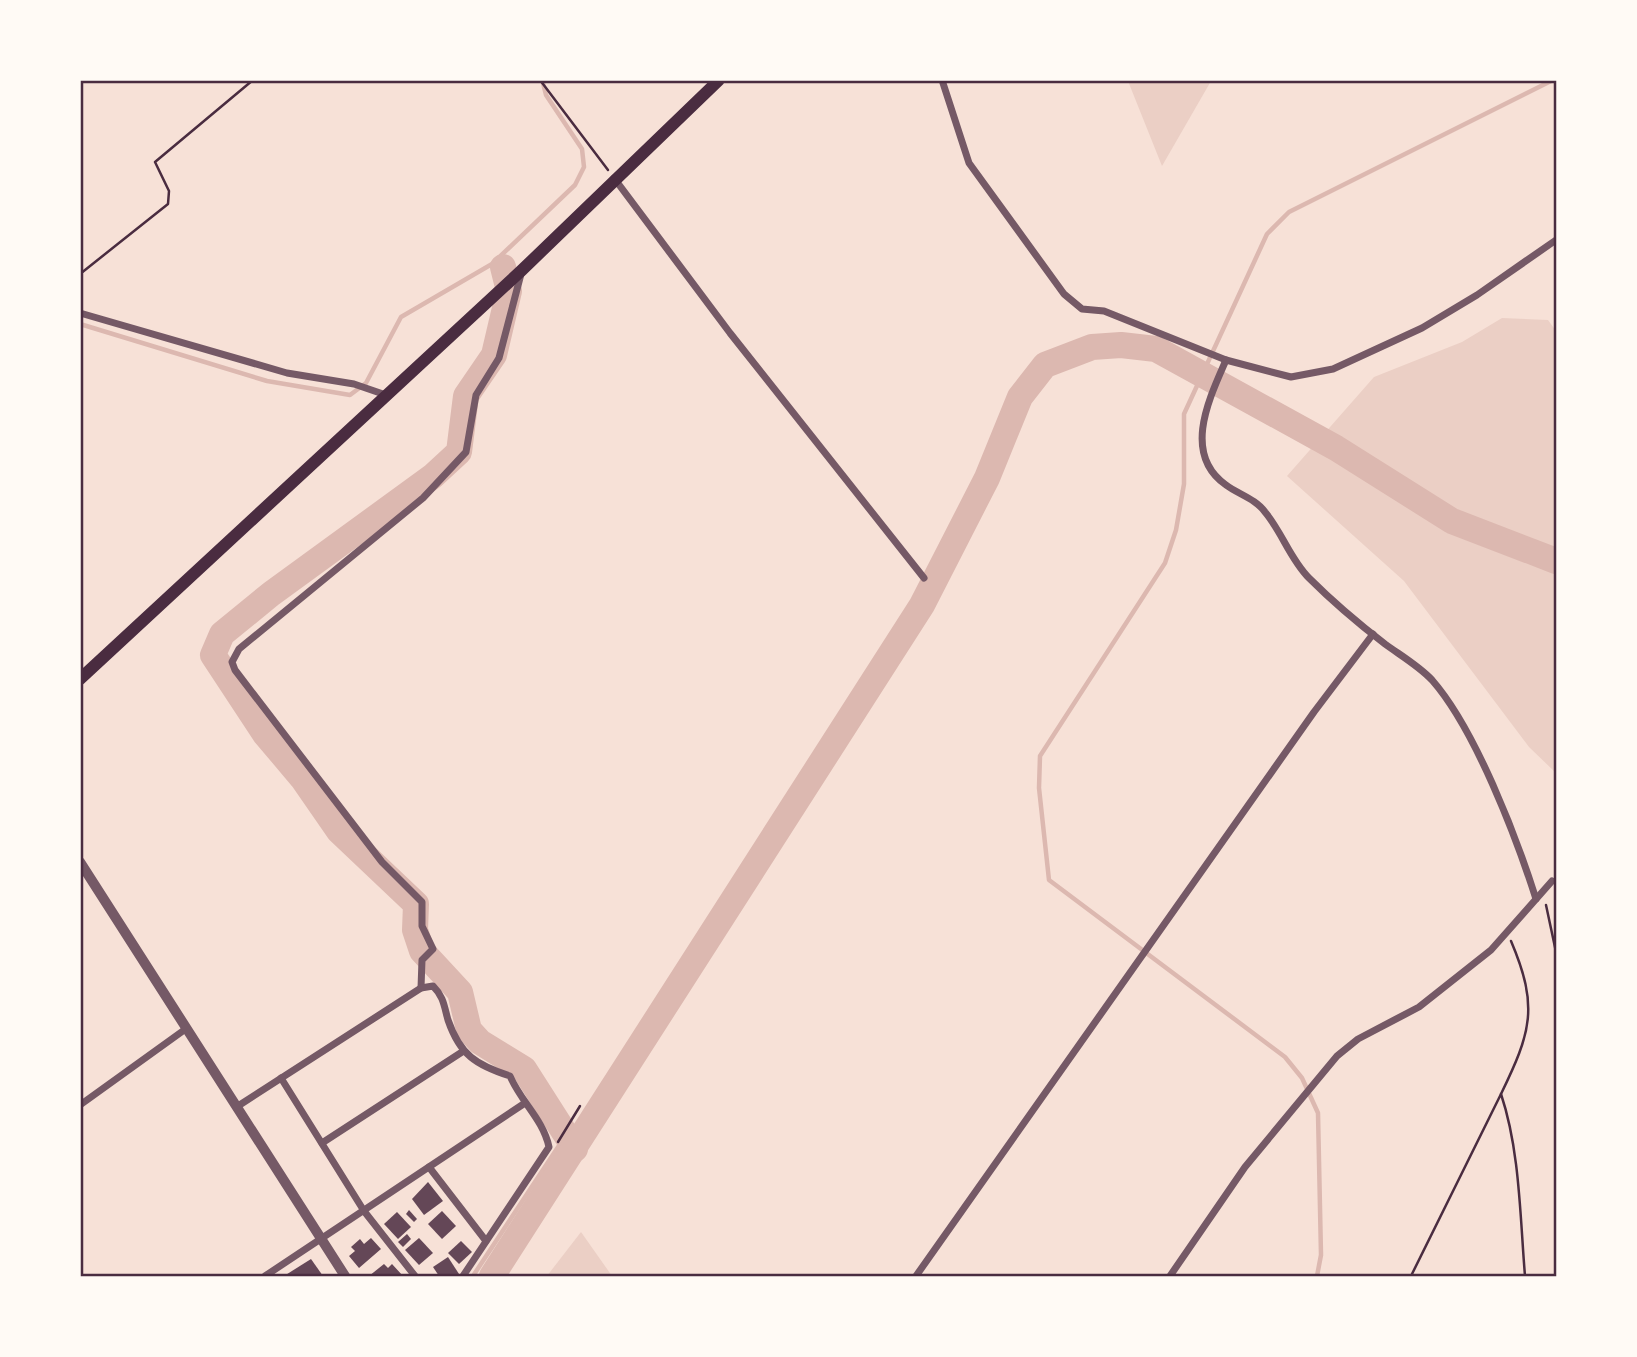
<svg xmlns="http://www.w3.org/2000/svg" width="1637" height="1357" font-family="'Asap Condensed',sans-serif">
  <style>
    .green { fill: #ebcfc5 }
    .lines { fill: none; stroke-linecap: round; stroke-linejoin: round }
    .stream { stroke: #dcb8b0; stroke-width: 4.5 }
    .river { stroke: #dcb8b0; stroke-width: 26 }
    .building { fill: #644757 }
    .path { stroke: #4a2c40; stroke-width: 2.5 }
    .minor { stroke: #755966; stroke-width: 7 }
    .tertiary { stroke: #755966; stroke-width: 10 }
    .secondary { stroke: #4a2c40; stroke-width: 12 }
    .neatline { fill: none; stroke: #4a2c40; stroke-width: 2.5 }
  </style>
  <rect width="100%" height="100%" fill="#f7e1d7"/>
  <!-- green -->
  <g class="green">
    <path d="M1128,81H1211L1162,166Z"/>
    <path d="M1502,318L1548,320L1556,331V773L1529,747L1404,581L1287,476L1374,377L1462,342Z"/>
    <path d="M581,1232L612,1276H547Z"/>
  </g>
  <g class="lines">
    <!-- stream -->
    <g class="stream">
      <path d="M80,324L267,381L350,395L366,383L401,317L492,264L575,185L584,167L582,149L546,95L543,83"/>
      <path d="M473,1276L566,1135"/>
      <path d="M1317,1276L1321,1255L1318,1113L1302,1078L1285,1057L1049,880L1039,788L1040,756L1165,563L1176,530L1184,484V414L1267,234L1289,212L1553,80"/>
    </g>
    <!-- river -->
    <g class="river">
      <path d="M503,267L509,291L494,355L466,396L459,452L433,476L271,594L222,634L213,655L265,734L303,779L339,831L416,904L415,930L422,951L460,992L469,1030L480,1042L524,1069L575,1149"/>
      <path d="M492,1276L922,605L987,478L1020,397L1045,365L1092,347L1121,345L1156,349L1336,448L1452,521L1556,561"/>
    </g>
  </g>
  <!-- building -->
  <g class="building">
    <path d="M428,1182L443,1201L424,1215L412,1199Z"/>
    <path d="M409,1210L417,1219L414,1222L406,1214Z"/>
    <path d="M442,1211L456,1226L442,1239L428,1224Z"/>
    <path d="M397,1212L411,1227L398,1239L384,1224Z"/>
    <path d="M407,1234L411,1239L403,1247L398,1242Z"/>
    <path d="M371,1238L381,1249L359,1268L349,1256L355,1251L351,1247L360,1239L364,1244Z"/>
    <path d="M419,1238L433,1253L419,1265L405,1250Z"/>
    <path d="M461,1241L472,1252L459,1264L448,1253Z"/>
    <path d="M448,1257L459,1274L439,1276L433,1267Z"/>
    <path d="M311,1259L323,1276H284Z"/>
    <path d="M384,1264L388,1268L392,1264L403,1276H369Z"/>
  </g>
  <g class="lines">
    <!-- path -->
    <g class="path">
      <path d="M540,80L608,170"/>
      <path d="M80,274L168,204L169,191L155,162L253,80"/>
      <path d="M1546,905L1556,952"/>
      <path d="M1501,1094C1531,1032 1539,1007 1511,941"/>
      <path d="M558,1142L580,1106"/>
      <path d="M1411,1276L1501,1094C1520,1151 1520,1217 1525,1276"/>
    </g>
    <!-- minor -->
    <g class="minor">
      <path d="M942,80L969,163L1064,294L1082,309L1104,311L1226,360L1291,377L1333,369L1422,328L1477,295L1556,240"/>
      <path d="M614,178L730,333L924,578"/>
      <path d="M80,313L287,373L354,384L386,395"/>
      <path d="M1226,360C1209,399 1182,454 1226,485C1238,494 1256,499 1265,512C1282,532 1290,559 1309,578C1332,601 1359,624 1385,644C1400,655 1419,666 1432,680C1475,729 1516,836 1536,899"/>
      <path d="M421,988L422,960L433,949L422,926V902L382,862L235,670L232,662L239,649L423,498L466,452L476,395L499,358L521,274"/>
      <path d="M281,1078L364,1211L415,1276"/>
      <path d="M80,1105L187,1028"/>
      <path d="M238,1106L421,988L433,986C444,997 444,1006 448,1020C460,1055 476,1065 510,1076C521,1102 543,1119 549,1147L463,1276"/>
      <path d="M322,1143L462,1052"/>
      <path d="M429,1167L486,1241"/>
      <path d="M265,1276L525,1103"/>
      <path d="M916,1276L1314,712L1373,634"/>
      <path d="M1170,1276L1245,1167L1337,1056L1358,1039L1419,1007L1491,950L1552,881"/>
    </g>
    <!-- tertiary -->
    <path class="tertiary" d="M80,862L345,1276"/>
    <!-- secondary -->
    <path class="secondary" d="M80,679L522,270L719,80"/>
  </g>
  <!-- border -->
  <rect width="1637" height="1357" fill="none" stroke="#fffaf5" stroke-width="164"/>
  <rect x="82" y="82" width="1473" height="1193" class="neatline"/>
</svg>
